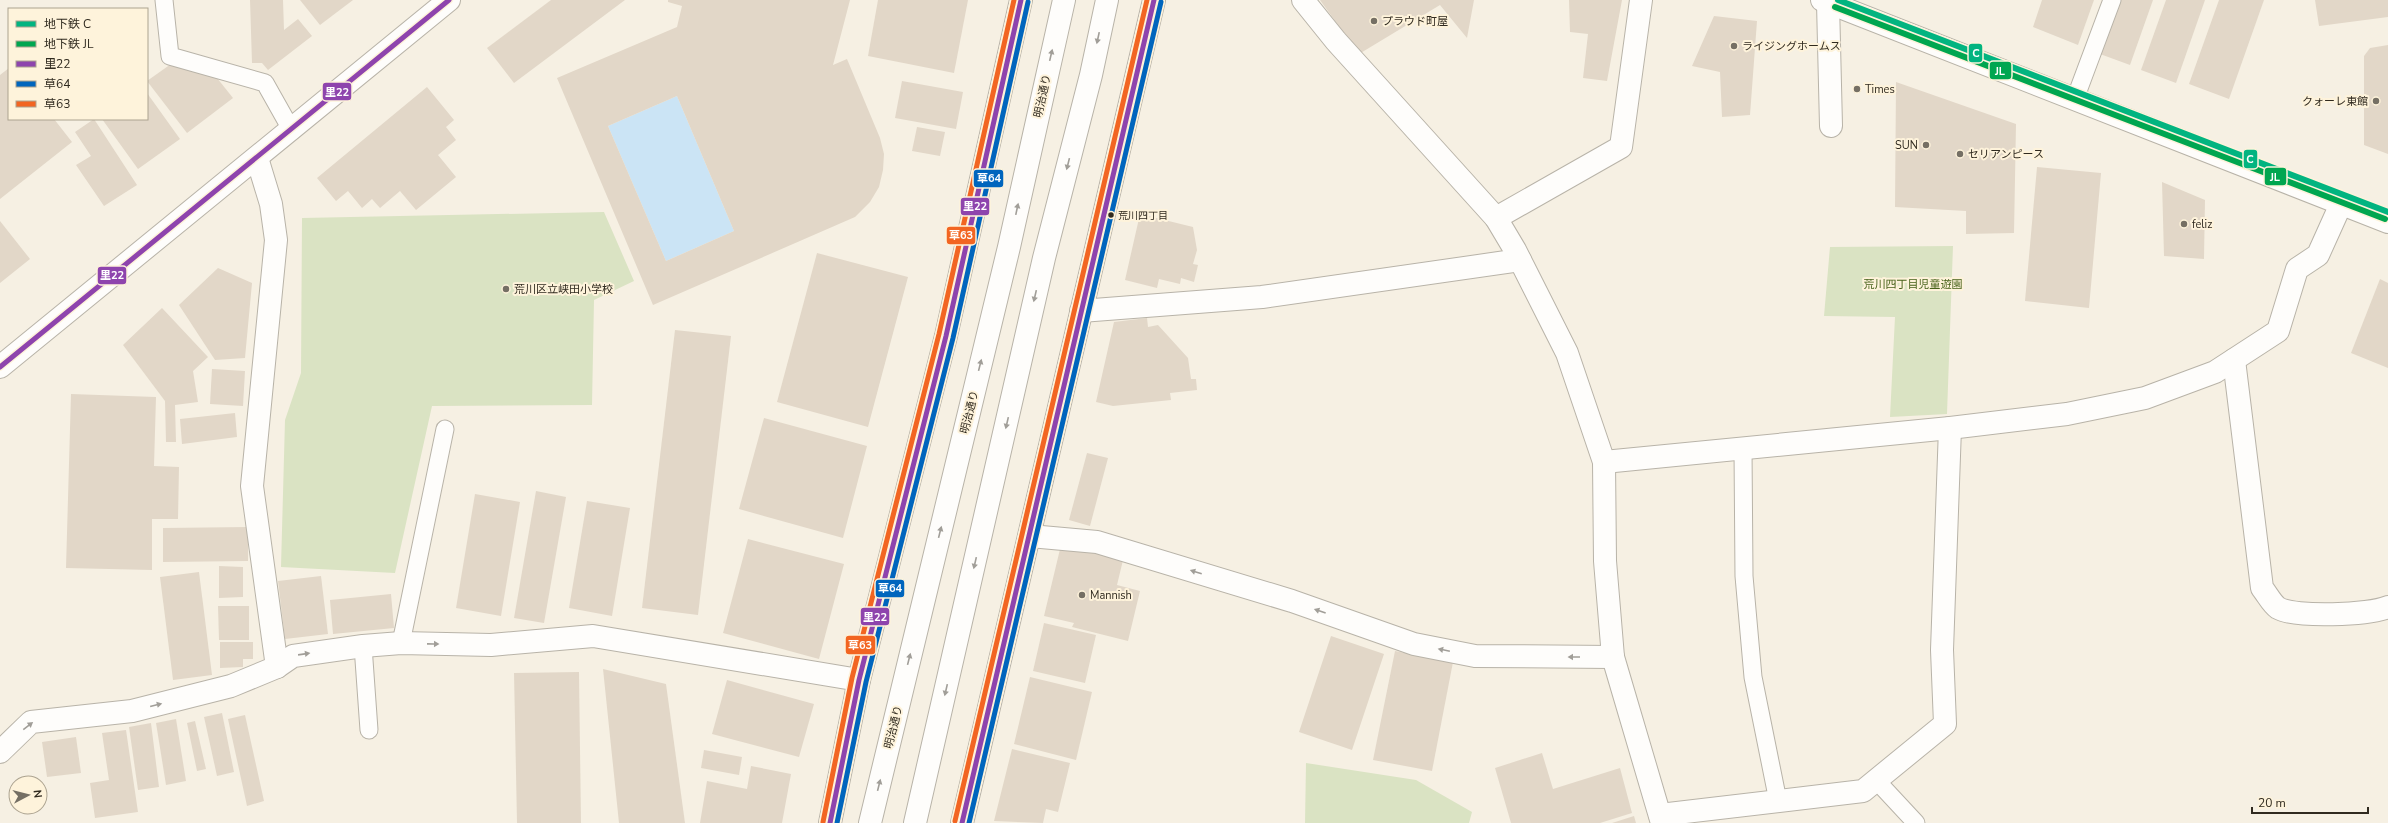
<svg xmlns="http://www.w3.org/2000/svg" width="2388" height="823" font-family="'Nunito Sans','Noto Sans JP',sans-serif">
  <style>
    .green { fill: #dae3c3 }
    .water { fill: #cbe4f5 }
    .building { fill: #e2d7c8; fill-rule: evenodd }
    .lines { fill: none; stroke-linecap: round; stroke-linejoin: round }
    .lane-casing { stroke: #b8b3a8; stroke-width: 19 }
    .street-casing { stroke: #b8b3a8; stroke-width: 24 }
    .primary-casing { stroke: #b8b3a8; stroke-width: 24 }
    .lane { stroke: #fefdfb; stroke-width: 17 }
    .street { stroke: #fefdfb; stroke-width: 22 }
    .primary { stroke: #fefdfb; stroke-width: 22 }
    .bus-1-casing { stroke: #fef3db; stroke-width: 8 }
    .bus-2-casing { stroke: #fef3db; stroke-width: 8 }
    .bus-3-casing { stroke: #fef3db; stroke-width: 8 }
    .bus-1 { stroke: #8e44ad; stroke-width: 5 }
    .bus-2 { stroke: #0065bd; stroke-width: 5 }
    .bus-3 { stroke: #f26522; stroke-width: 5 }
    .metro-1-casing { stroke: #fef3db; stroke-width: 9 }
    .metro-2-casing { stroke: #fef3db; stroke-width: 9 }
    .metro-1 { stroke: #02b480; stroke-width: 6 }
    .metro-2 { stroke: #00a650; stroke-width: 6 }
    .oneway { fill: #a19e98 }
    .poi-dot { fill: #756f64; stroke: #fef3db; stroke-width: 1.5 }
    .bus-dot { fill: #302a1f; stroke: #fef3db; stroke-width: 1.5 }
    .labels { text-anchor: middle; stroke-width: 4; stroke-linejoin: round; paint-order: stroke }
    .bus-label { font-size: 10px; fill: #302a1f; stroke: #fef3db; text-anchor: start }
    .poi-label { font-size: 11px; fill: #302a1f; stroke: #fef3db; text-anchor: start }
    .street-label { font-size: 11px; fill: #302a1f; stroke: #fef3db }
    .park-label { font-size: 11px; fill: #47621a; stroke: #fef3db }
    .line-badge { stroke: #fef3db; stroke-width: 1.5 }
    .badge-label { font-size: 11px; text-anchor: middle; font-weight: bold; fill: #fff }
  </style>
  <rect width="100%" height="100%" fill="#f6f0e3"/>
  <!-- green -->
  <g class="green">
    <path d="M604,212L634,281L594,300L592,405L432,406L395,573L281,567L285,420L301,373L302,218Z"/>
    <path d="M1953,246L1947,414L1890,417L1895,317L1824,316L1830,247Z"/>
    <path d="M1306,763L1416,780L1472,812L1469,823H1305Z"/>
  </g>
  <!-- water -->
  <path class="water" d="M677,96L734,231L666,261L608,126Z"/>
  <!-- building -->
  <g class="building">
    <path d="M250,0H283L284,30L298,19L312,36L268,70L262,63H252Z"/>
    <path d="M300,0H353L320,25Z"/>
    <path d="M551,0H625L514,83L487,48Z"/>
    <path d="M668,0H850L833,65L847,59L880,138L884,154L883,170L879,187L870,202L855,217L653,305L557,78L677,27L682,6L668,2ZM677,96L734,231L666,261L608,126Z"/>
    <path d="M878,0H968L954,73L868,56Z"/>
    <path d="M1320,0H1474L1467,38L1440,5L1359,54Z"/>
    <path d="M1569,0H1622L1607,81L1583,78L1588,34L1570,32Z"/>
    <path d="M2042,0H2094L2078,45L2033,27Z"/>
    <path d="M2119,0H2153L2130,65L2100,54Z"/>
    <path d="M2166,0H2205L2176,83L2141,70Z"/>
    <path d="M2219,0H2264L2229,99L2189,84Z"/>
    <path d="M2315,0H2388V17L2319,26Z"/>
    <path d="M1714,16L1757,21L1750,115L1722,117L1720,72L1692,66Z"/>
    <path d="M2388,45V154L2364,145V56L2370,48Z"/>
    <path d="M171,64L217,78L233,98L187,133L147,81Z"/>
    <path d="M9,68V119H54L72,142L0,199V75Z"/>
    <path d="M902,81L963,92L956,129L895,118Z"/>
    <path d="M1896,82L2016,124L2014,233L1966,234V211L1895,207Z"/>
    <path d="M427,87L454,120L446,127L456,140L438,155L456,177L416,210L400,191L380,208L372,199L362,208L348,191L336,201L317,178Z"/>
    <path d="M147,93L180,139L138,169L102,119H147Z"/>
    <path d="M94,119L137,185L104,206L76,165L91,156L75,132Z"/>
    <path d="M917,127L945,132L940,156L912,151Z"/>
    <path d="M2037,167L2101,173L2089,308L2025,301Z"/>
    <path d="M2162,182L2205,200L2204,259L2164,256Z"/>
    <path d="M1140,214L1193,227L1197,250L1193,264L1198,265L1194,282L1181,278L1180,284L1159,279L1157,288L1125,280Z"/>
    <path d="M0,221L30,259L0,283Z"/>
    <path d="M817,253L908,277L868,427L777,402Z"/>
    <path d="M218,268L252,283L245,358L215,360L179,305Z"/>
    <path d="M2380,279L2388,283V368L2351,353Z"/>
    <path d="M162,308L208,357L193,371L198,402L175,405L176,442H166L165,401L123,345Z"/>
    <path d="M1147,318L1148,327L1158,325L1188,358L1191,379H1196L1197,390L1170,393L1171,400L1113,406L1096,402L1114,322Z"/>
    <path d="M675,330L731,336L698,615L642,608Z"/>
    <path d="M212,369L245,371L243,406L210,404Z"/>
    <path d="M71,394L156,397L154,466L179,467L178,519H152V570L66,568Z"/>
    <path d="M235,413L237,437L182,444L180,419Z"/>
    <path d="M764,418L867,446L843,538L739,509Z"/>
    <path d="M1087,453L1108,458L1090,526L1069,520Z"/>
    <path d="M536,491L566,497L544,623L514,618Z"/>
    <path d="M475,494L520,502L501,616L456,608Z"/>
    <path d="M587,501L630,508L612,616L569,608Z"/>
    <path d="M248,527V561L163,562V528Z"/>
    <path d="M748,539L844,564L819,659L723,633Z"/>
    <path d="M1061,545L1123,560L1117,585L1140,591L1128,641L1072,627L1074,623L1044,616Z"/>
    <path d="M219,566L243,567V597L219,598Z"/>
    <path d="M199,572L212,675L173,680L160,577Z"/>
    <path d="M321,576L328,634L285,639L278,581Z"/>
    <path d="M391,594L394,628L333,634L330,600Z"/>
    <path d="M218,606H249V640H219Z"/>
    <path d="M1044,623L1096,635L1085,683L1033,671Z"/>
    <path d="M1331,636L1384,654L1352,750L1299,732Z"/>
    <path d="M220,642H253V659H243V667L220,668Z"/>
    <path d="M1395,651L1453,662L1432,771L1373,760Z"/>
    <path d="M603,669L666,684L685,823H619Z"/>
    <path d="M579,672L581,823H517L514,673Z"/>
    <path d="M1030,677L1092,692L1076,760L1014,744Z"/>
    <path d="M727,680L814,704L799,757L712,734Z"/>
    <path d="M222,713L234,772L217,776L204,717Z"/>
    <path d="M245,715L264,801L247,806L228,719Z"/>
    <path d="M176,719L186,781L166,785L156,723Z"/>
    <path d="M195,721L206,769L197,771L187,723Z"/>
    <path d="M151,723L159,787L138,790L129,727Z"/>
    <path d="M126,730L138,812L95,818L90,783L109,780L102,733Z"/>
    <path d="M76,737L81,773L47,777L42,742Z"/>
    <path d="M1012,749L1070,763L1058,812L1046,809L1043,823L994,821Z"/>
    <path d="M704,750L742,757L739,775L701,768Z"/>
    <path d="M1542,753L1553,789L1620,768L1632,813L1600,823H1511L1495,768Z"/>
    <path d="M751,766L791,774L782,823H700L707,781L747,789Z"/>
    <path d="M1634,816L1636,823H1612Z"/>
  </g>
  <g class="lines">
    <!-- lane casing -->
    <g class="lane-casing">
      <g id="lane">
        <path d="M164,0L170,56L265,83L292,131"/>
        <path d="M2075,99L2112,0"/>
        <path d="M1743,449L1744,576L1753,677L1778,801"/>
        <path d="M401,643L445,429"/>
        <path d="M363,646L369,730"/>
        <path d="M1876,780L1916,823"/>
      </g>
    </g>
    <!-- street casing -->
    <g class="street-casing">
      <g id="street">
        <path d="M1303,0L1336,41L1496,218L1515,250L1567,353L1604,462L1605,561L1613,657L1662,823"/>
        <path d="M1828,3L1831,126"/>
        <path d="M257,158L271,204L276,240L252,486L277,667"/>
        <path d="M1496,218L1621,147L1641,0"/>
        <path d="M1081,311L1262,297L1520,260"/>
        <path d="M2234,360L2262,588C2267,594 2272,604 2278,608C2295,618 2370,615 2388,607"/>
        <path d="M1604,462L1950,428L2067,414L2145,398L2215,372L2278,331L2297,269L2318,255L2341,204"/>
        <path d="M1030,536L1097,542L1292,601L1414,644L1475,656L1613,657"/>
        <path d="M0,752L31,722L132,711L231,686L277,667L293,656L363,646L401,643L491,645L593,636L859,680"/>
        <path d="M1660,815L1863,791L1945,724L1942,650L1950,428"/>
      </g>
    </g>
    <!-- primary casing -->
    <g class="primary-casing">
      <g id="primary">
        <path d="M1822,0L2388,222"/>
        <path d="M0,367L449,0"/>
        <path d="M830,823L859,680L946,336L1021,0"/>
        <path d="M870,823L1009,247L1064,0"/>
        <path d="M915,823L1044,258L1091,75L1107,0"/>
        <path d="M962,823L1154,0"/>
      </g>
    </g>
    <!-- lane -->
    <use href="#lane" class="lane"/>
    <!-- street -->
    <use href="#street" class="street"/>
    <!-- primary -->
    <use href="#primary" class="primary"/>
    <!-- bus-1 casing -->
    <g class="bus-1-casing">
      <g id="bus-1">
        <path d="M0,367L449,0"/>
        <path d="M830,823L859,680L946,336L1021,0"/>
        <path d="M962,823L1154,0"/>
      </g>
    </g>
    <!-- bus-2 casing -->
    <g class="bus-2-casing">
      <g id="bus-2">
        <path d="M837,823L866,682L953,338L1028,2"/>
        <path d="M969,823L1161,2"/>
      </g>
    </g>
    <!-- bus-3 casing -->
    <g class="bus-3-casing">
      <g id="bus-3">
        <path d="M955,821L1147,0"/>
        <path d="M823,822L852,678L939,334L1014,0"/>
      </g>
    </g>
    <!-- bus-1 -->
    <use href="#bus-1" class="bus-1"/>
    <!-- bus-2 -->
    <use href="#bus-2" class="bus-2"/>
    <!-- bus-3 -->
    <use href="#bus-3" class="bus-3"/>
    <!-- metro-1 casing -->
    <g class="metro-1-casing">
      <path id="metro-1" d="M1838,0L2388,212"/>
    </g>
    <!-- metro-2 casing -->
    <g class="metro-2-casing">
      <path id="metro-2" d="M1835,7L2385,219"/>
    </g>
    <!-- metro-1 -->
    <use href="#metro-1" class="metro-1"/>
    <!-- metro-2 -->
    <use href="#metro-2" class="metro-2"/>
  </g>
  <!-- one-way arrows -->
  <defs><path id="oneway-solid" d="M-6-.8H1V-3.2L6.5 0L1 3.2V.8H-6Z"/></defs>
  <g class="oneway">
    <use href="#oneway-solid" transform="translate(1098 38) rotate(102)"/>
    <use href="#oneway-solid" transform="translate(1051 55) rotate(-77)"/>
    <use href="#oneway-solid" transform="translate(1068 164) rotate(104)"/>
    <use href="#oneway-solid" transform="translate(1017 209) rotate(-78)"/>
    <use href="#oneway-solid" transform="translate(1035 296) rotate(103)"/>
    <use href="#oneway-solid" transform="translate(980 365) rotate(-76)"/>
    <use href="#oneway-solid" transform="translate(1007 423) rotate(103)"/>
    <use href="#oneway-solid" transform="translate(940 532) rotate(-76)"/>
    <use href="#oneway-solid" transform="translate(975 563) rotate(103)"/>
    <use href="#oneway-solid" transform="translate(1196 572) rotate(-163)"/>
    <use href="#oneway-solid" transform="translate(1320 611) rotate(-161)"/>
    <use href="#oneway-solid" transform="translate(433 644) rotate(1)"/>
    <use href="#oneway-solid" transform="translate(1444 650) rotate(-168)"/>
    <use href="#oneway-solid" transform="translate(304 654) rotate(-8)"/>
    <use href="#oneway-solid" transform="translate(1574 657) rotate(-180)"/>
    <use href="#oneway-solid" transform="translate(909 659) rotate(-76)"/>
    <use href="#oneway-solid" transform="translate(946 690) rotate(103)"/>
    <use href="#oneway-solid" transform="translate(156 705) rotate(-14)"/>
    <use href="#oneway-solid" transform="translate(28 726) rotate(-38)"/>
    <use href="#oneway-solid" transform="translate(879 785) rotate(-76)"/>
  </g>
  <!-- markers -->
  <g class="poi-dot">
    <circle cx="1374" cy="21" r="4"/>
    <circle cx="1734" cy="46" r="4"/>
    <circle cx="1857" cy="89" r="4"/>
    <circle cx="2376" cy="101" r="4"/>
    <circle cx="1926" cy="145" r="4"/>
    <circle cx="1960" cy="154" r="4"/>
    <circle cx="2184" cy="224" r="4"/>
    <circle cx="506" cy="289" r="4"/>
    <circle cx="1082" cy="595" r="4"/>
  </g>
  <circle class="bus-dot" cx="1111" cy="215" r="3.5"/>
  <g class="labels">
    <!-- bus labels -->
    <g class="bus-label">
      <text x="1118" y="219">荒川四丁目</text>
    </g>
    <!-- poi labels -->
    <g class="poi-label">
      <text x="1382" y="25">プラウド町屋</text>
      <text x="1742" y="50">ライジングホームス</text>
      <text x="1865" y="93">Times</text>
      <text x="2368" y="105" text-anchor="end">クォーレ東館</text>
      <text x="1918" y="149" text-anchor="end">SUN</text>
      <text x="1968" y="158">セリアンピース</text>
      <text x="2192" y="228">feliz</text>
      <text x="514" y="293">荒川区立峡田小学校</text>
      <text x="1090" y="599">Mannish</text>
    </g>
    <!-- street labels -->
    <g class="street-label">
      <text transform="translate(1042 96) rotate(-78)" y="4">明治通り</text>
      <text transform="translate(969 412) rotate(-76)" y="4">明治通り</text>
      <text transform="translate(893 727) rotate(-76)" y="4">明治通り</text>
    </g>
    <!-- park labels -->
    <g class="park-label">
      <text x="1913" y="288">荒川四丁目児童遊園</text>
    </g>
  </g>
  <g class="line-badge">
    <rect x="1968" y="43" width="15" height="20" rx="4" fill="#02b480"/>
    <rect x="1989" y="61" width="23" height="19" rx="4" fill="#00a650"/>
    <rect x="322" y="82" width="30" height="19" rx="4" fill="#8e44ad"/>
    <rect x="2243" y="149" width="15" height="20" rx="4" fill="#02b480"/>
    <rect x="2264" y="167" width="23" height="19" rx="4" fill="#00a650"/>
    <rect x="973" y="169" width="31" height="19" rx="4" fill="#0065bd"/>
    <rect x="960" y="197" width="30" height="19" rx="4" fill="#8e44ad"/>
    <rect x="946" y="226" width="30" height="19" rx="4" fill="#f26522"/>
    <rect x="97" y="266" width="30" height="19" rx="4" fill="#8e44ad"/>
    <rect x="875" y="579" width="30" height="19" rx="4" fill="#0065bd"/>
    <rect x="860" y="607" width="30" height="19" rx="4" fill="#8e44ad"/>
    <rect x="845" y="635" width="31" height="20" rx="4" fill="#f26522"/>
  </g>
  <g class="badge-label">
    <text x="1976" y="57">C</text>
    <text x="2000" y="75">JL</text>
    <text x="337" y="96">里22</text>
    <text x="2250" y="163">C</text>
    <text x="2275" y="181">JL</text>
    <text x="989" y="182">草64</text>
    <text x="975" y="210">里22</text>
    <text x="961" y="239">草63</text>
    <text x="112" y="279">里22</text>
    <text x="890" y="592">草64</text>
    <text x="875" y="621">里22</text>
    <text x="860" y="649">草63</text>
  </g>
  <!-- legend -->
  <rect x="8" y="8" width="140" height="112" fill="#fef3db" stroke="#aca390"/>
  <rect x="16" y="21" width="20" height="6" fill="#02b480" stroke="#aca390"/>
  <text x="44" y="28" font-size="12" fill="#302a1f">地下鉄 C</text>
  <rect x="16" y="41" width="20" height="6" fill="#00a650" stroke="#aca390"/>
  <text x="44" y="48" font-size="12" fill="#302a1f">地下鉄 JL</text>
  <rect x="16" y="61" width="20" height="6" fill="#8e44ad" stroke="#aca390"/>
  <text x="44" y="68" font-size="12" fill="#302a1f">里22</text>
  <rect x="16" y="81" width="20" height="6" fill="#0065bd" stroke="#aca390"/>
  <text x="44" y="88" font-size="12" fill="#302a1f">草64</text>
  <rect x="16" y="101" width="20" height="6" fill="#f26522" stroke="#aca390"/>
  <text x="44" y="108" font-size="12" fill="#302a1f">草63</text>
  <!-- north arrow -->
  <g transform="translate(28 795) rotate(83)"><circle r="19" fill="#fef3db" stroke="#aca390"/>
  <path d="M0-3L7 15L0 10L-7 15Z" fill="#756f64"/>
  <text y="-6" font-size="11" font-weight="bold" text-anchor="middle" fill="#302a1f">N</text>
  </g>
  <!-- scale -->
  <path d="M2252 807v6h116v-6" fill="none" stroke="#302a1f" stroke-width="2"/>
  <text x="2258" y="807" font-size="12" fill="#302a1f" stroke="#fef3db" stroke-width="3" paint-order="stroke">20 m</text>
</svg>
